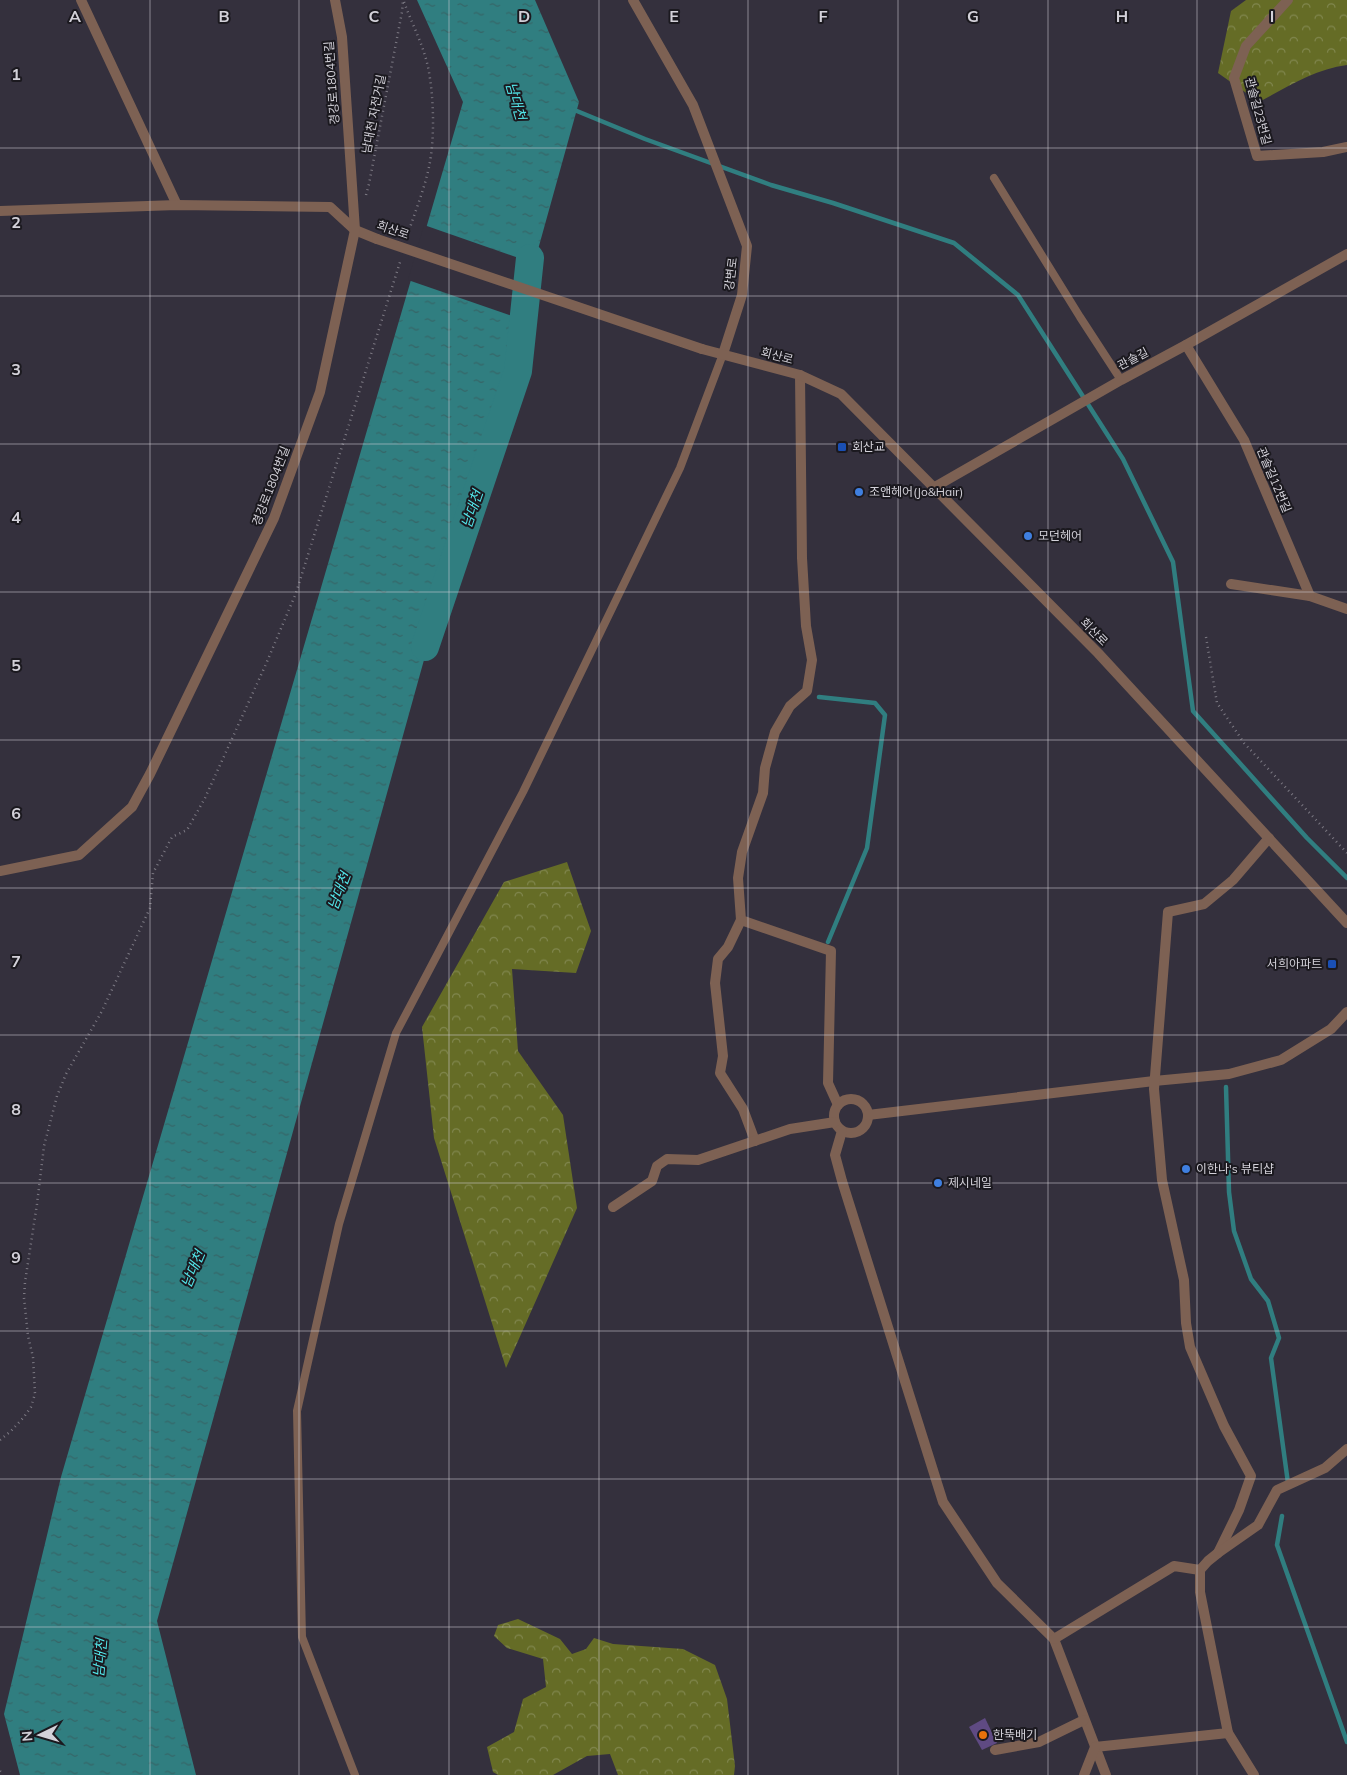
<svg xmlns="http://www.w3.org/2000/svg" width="1347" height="1775" font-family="Mulish,'Noto Sans KR',sans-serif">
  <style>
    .forest { fill: url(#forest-crowns) }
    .water { fill: url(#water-ripples) }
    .pier { fill: #34303d }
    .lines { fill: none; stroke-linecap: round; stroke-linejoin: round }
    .stream { stroke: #307e80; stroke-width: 4.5 }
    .river { stroke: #307e80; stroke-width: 28 }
    .building { fill: #5f4a83 }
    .path { stroke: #7c7983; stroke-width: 2.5; stroke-dasharray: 1 4; stroke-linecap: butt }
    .service { stroke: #7d6153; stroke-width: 8 }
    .minor { stroke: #7d6153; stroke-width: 10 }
    .tertiary { stroke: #7d6153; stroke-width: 10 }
    .tertiary-bridge { stroke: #7d6153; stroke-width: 10 }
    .grid { fill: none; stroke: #d3d1d9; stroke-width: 1; stroke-opacity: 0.55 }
    .transit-dot { fill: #1a4fb4; stroke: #1b191f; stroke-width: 2 }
    .shop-dot { fill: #3f7fe0; stroke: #1b191f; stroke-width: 2 }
    .food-dot { fill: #e8710a; stroke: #1b191f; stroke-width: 2 }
    .labels { text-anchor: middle; stroke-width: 4; stroke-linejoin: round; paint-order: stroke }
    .street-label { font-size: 12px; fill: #d3d1d9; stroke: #1b191f }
    .poi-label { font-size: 12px; fill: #d3d1d9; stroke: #1b191f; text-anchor: start }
    .water-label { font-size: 14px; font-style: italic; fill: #53e7eb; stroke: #1b191f }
    .grid-label { font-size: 16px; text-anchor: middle; font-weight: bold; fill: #d3d1d9; stroke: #1b191f; stroke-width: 4; stroke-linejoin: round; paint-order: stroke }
  </style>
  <defs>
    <pattern id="forest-crowns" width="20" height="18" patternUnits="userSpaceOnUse" patternTransform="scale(1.25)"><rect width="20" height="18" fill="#656c26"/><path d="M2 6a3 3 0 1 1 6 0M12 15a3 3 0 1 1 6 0" fill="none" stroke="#81874f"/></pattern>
    <pattern id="water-ripples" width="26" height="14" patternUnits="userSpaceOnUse" patternTransform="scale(1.25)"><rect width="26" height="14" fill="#307e80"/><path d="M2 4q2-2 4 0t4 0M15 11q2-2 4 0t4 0" fill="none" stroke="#366567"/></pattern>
  </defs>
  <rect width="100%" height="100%" fill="#34303d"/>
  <!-- forest -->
  <g class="forest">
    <path d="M1246,0H1347V65C1315,69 1287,87 1259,102L1218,73L1231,11Z"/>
    <path d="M567,862L591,931L576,973L512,969L518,1051L563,1115L577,1208L506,1368L434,1138L422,1027L504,882Z"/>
    <path d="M518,1619L560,1639L572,1654L586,1649L594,1638L613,1644L683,1649L715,1665L727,1699L735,1766L734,1775H618L610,1754L587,1756L553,1775H498L493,1772L487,1747L514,1732L523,1699L546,1687L543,1659L507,1648L494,1636L498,1625Z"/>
  </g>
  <!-- water -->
  <path class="water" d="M417,0H535L579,102L157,1621L196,1775H20L4,1714L61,1477L463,102Z"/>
  <!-- pier -->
  <path class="pier" d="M424,225L536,264L521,319L408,280Z"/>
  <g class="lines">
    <!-- stream -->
    <g class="stream">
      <path d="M572,109L645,139L771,185L833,203L954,243L1018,295L1123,459L1173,562L1193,711L1307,838L1347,878"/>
      <path d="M819,697L875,703L885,715L867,848L828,942"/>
      <path d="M1226,1087L1229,1192L1234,1231L1251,1279L1268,1301L1279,1338L1271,1358L1288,1483"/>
      <path d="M1282,1516L1277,1545L1347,1742"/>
    </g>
    <!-- river -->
    <path class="river" d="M425,647L518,371L530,258"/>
  </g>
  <!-- building -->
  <path class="building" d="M985,1718L997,1743L982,1750L969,1727Z"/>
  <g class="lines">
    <!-- path -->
    <g class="path">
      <path d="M404,2C412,24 423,44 428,67C434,96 435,139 429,167C424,191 414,214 407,237"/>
      <path d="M366,195L369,184L402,12L403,0"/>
      <path d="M1206,637L1217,703L1244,743L1347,853"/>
      <path d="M0,1440L11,1431L24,1417L31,1407L35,1394L33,1357L28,1336L24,1298L25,1282L37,1204L44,1146L57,1096L66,1074L102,1011L150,908L153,873L172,837L187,830L205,798L266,664L296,593L401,259"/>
      <path d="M0,1771L3,1775"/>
    </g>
    <!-- service -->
    <g class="service">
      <path d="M994,178L1080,317L1121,380"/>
      <path d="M355,1775L302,1637L297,1411L339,1224L396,1033L523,792L680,468L723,354"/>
    </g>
    <!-- minor -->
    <g class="minor">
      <path d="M81,0L177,205"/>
      <path d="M1288,0L1246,46L1234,78L1257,156L1323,152L1347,147"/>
      <path d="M0,211L177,205L330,207L355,230"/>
      <path d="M1186,345L1244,440L1310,596L1347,609"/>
      <path d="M800,375L802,558L806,626L812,660L807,691L790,706L775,732L765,768L763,793L742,852L738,878L741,920L831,951L828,1083L838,1105"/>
      <path d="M1231,584L1310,596"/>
      <path d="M741,920L728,947L718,959L715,983L723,1056L720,1073L743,1109L755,1141"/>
      <circle cx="851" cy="1116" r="17"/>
      <path d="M868,1115L1154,1081L1229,1074L1281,1060L1331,1029L1347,1012"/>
      <path d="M842,1131L835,1155L842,1181L943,1502L997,1583L1054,1639L1106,1775"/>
      <path d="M613,1207L652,1181L657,1166L667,1159L698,1160L790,1129L835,1122"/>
      <path d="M1218,1553L1239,1510L1251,1476L1224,1426L1190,1347L1186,1323L1184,1280L1162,1180L1154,1089L1168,912L1204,904L1233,880L1269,838"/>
      <path d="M1054,1639L1174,1566L1200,1570"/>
      <path d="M1228,1733L1254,1775"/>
      <path d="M1095,1747L1228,1733L1200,1592V1570L1208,1561L1218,1553L1258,1525L1277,1490L1325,1468L1347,1449"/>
      <path d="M995,1750L1039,1742L1084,1720"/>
      <path d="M1084,1775L1095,1747"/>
    </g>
    <!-- tertiary -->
    <g class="tertiary">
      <path d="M633,0L693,105L747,246L742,295L723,354"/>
      <path d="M355,230L377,239"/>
      <path d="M702,349L800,375L841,394L1098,653L1347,923"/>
      <path d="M933,488L1121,380L1186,345L1347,254"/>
      <path d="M0,871L79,855L132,807L150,774L274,518L320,392L355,230L342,37L335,0"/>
    </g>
    <!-- tertiary-bridge -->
    <path class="tertiary-bridge" d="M377,239L702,349"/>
  </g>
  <!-- grid -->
  <path class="grid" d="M150,0V1775M299,0V1775M449,0V1775M599,0V1775M748,0V1775M898,0V1775M1048,0V1775M1197,0V1775M0,148H1347M0,296H1347M0,444H1347M0,592H1347M0,740H1347M0,888H1347M0,1035H1347M0,1183H1347M0,1331H1347M0,1479H1347M0,1627H1347"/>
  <!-- markers -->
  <g class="transit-dot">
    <rect x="837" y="442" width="10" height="10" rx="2.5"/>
    <rect x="1327" y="959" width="10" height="10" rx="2.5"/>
  </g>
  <g class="shop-dot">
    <circle cx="859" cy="492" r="5"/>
    <circle cx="1028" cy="536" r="5"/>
    <circle cx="1186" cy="1169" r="5"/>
    <circle cx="938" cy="1183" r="5"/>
  </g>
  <circle class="food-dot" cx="983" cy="1735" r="5"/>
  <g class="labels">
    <!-- street labels -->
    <g class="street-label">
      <text transform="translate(332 83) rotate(-94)" y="4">경강로1804번길</text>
      <text transform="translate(1258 111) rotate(75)" y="4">관솔길23번길</text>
      <text transform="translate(374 114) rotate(-79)" y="4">남대천 자전거길</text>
      <text transform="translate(393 230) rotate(19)" y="4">회산로</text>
      <text transform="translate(731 274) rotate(-83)" y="4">강변로</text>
      <text transform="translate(777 356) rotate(15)" y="4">회산로</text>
      <text transform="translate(1133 359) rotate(-28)" y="4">관솔길</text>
      <text transform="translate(1274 480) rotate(67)" y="4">관솔길12번길</text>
      <text transform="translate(271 486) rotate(-69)" y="4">경강로1804번길</text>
      <text transform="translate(1094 632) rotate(45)" y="4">회산로</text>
    </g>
    <!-- poi labels -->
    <g class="poi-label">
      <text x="852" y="451">회산교</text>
      <text x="869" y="496">조앤헤어(Jo&amp;Hair)</text>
      <text x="1038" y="540">모던헤어</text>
      <text x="1322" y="968" text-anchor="end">서희아파트</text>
      <text x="1196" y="1173">이한나's 뷰티샵</text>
      <text x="948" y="1187">제시네일</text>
      <text x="993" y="1739">한뚝배기</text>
    </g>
    <!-- water labels -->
    <g class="water-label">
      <text transform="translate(516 101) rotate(74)" y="5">남대천</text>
      <text transform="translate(472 509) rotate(-71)" y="5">남대천</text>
      <text transform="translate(339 891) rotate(-69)" y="5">남대천</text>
      <text transform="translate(193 1269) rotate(-67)" y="5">남대천</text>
      <text transform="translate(100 1658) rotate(-85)" y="5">남대천</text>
    </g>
  </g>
  <g class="grid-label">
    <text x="75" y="22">A</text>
    <text x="224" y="22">B</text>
    <text x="374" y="22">C</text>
    <text x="524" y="22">D</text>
    <text x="674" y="22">E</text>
    <text x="823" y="22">F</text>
    <text x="973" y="22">G</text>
    <text x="1122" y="22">H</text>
    <text x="1272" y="22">I</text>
    <text x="16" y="80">1</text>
    <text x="16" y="228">2</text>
    <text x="16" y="375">3</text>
    <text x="16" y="523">4</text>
    <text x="16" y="671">5</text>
    <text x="16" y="819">6</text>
    <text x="16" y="967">7</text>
    <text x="16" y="1115">8</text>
    <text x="16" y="1263">9</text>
  </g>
  <!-- north arrow -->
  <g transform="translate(40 1735) rotate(265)" stroke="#1b191f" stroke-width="4" paint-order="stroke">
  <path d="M0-4L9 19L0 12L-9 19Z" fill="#d3d1d9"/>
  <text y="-8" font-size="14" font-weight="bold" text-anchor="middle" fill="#d3d1d9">N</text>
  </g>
</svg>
